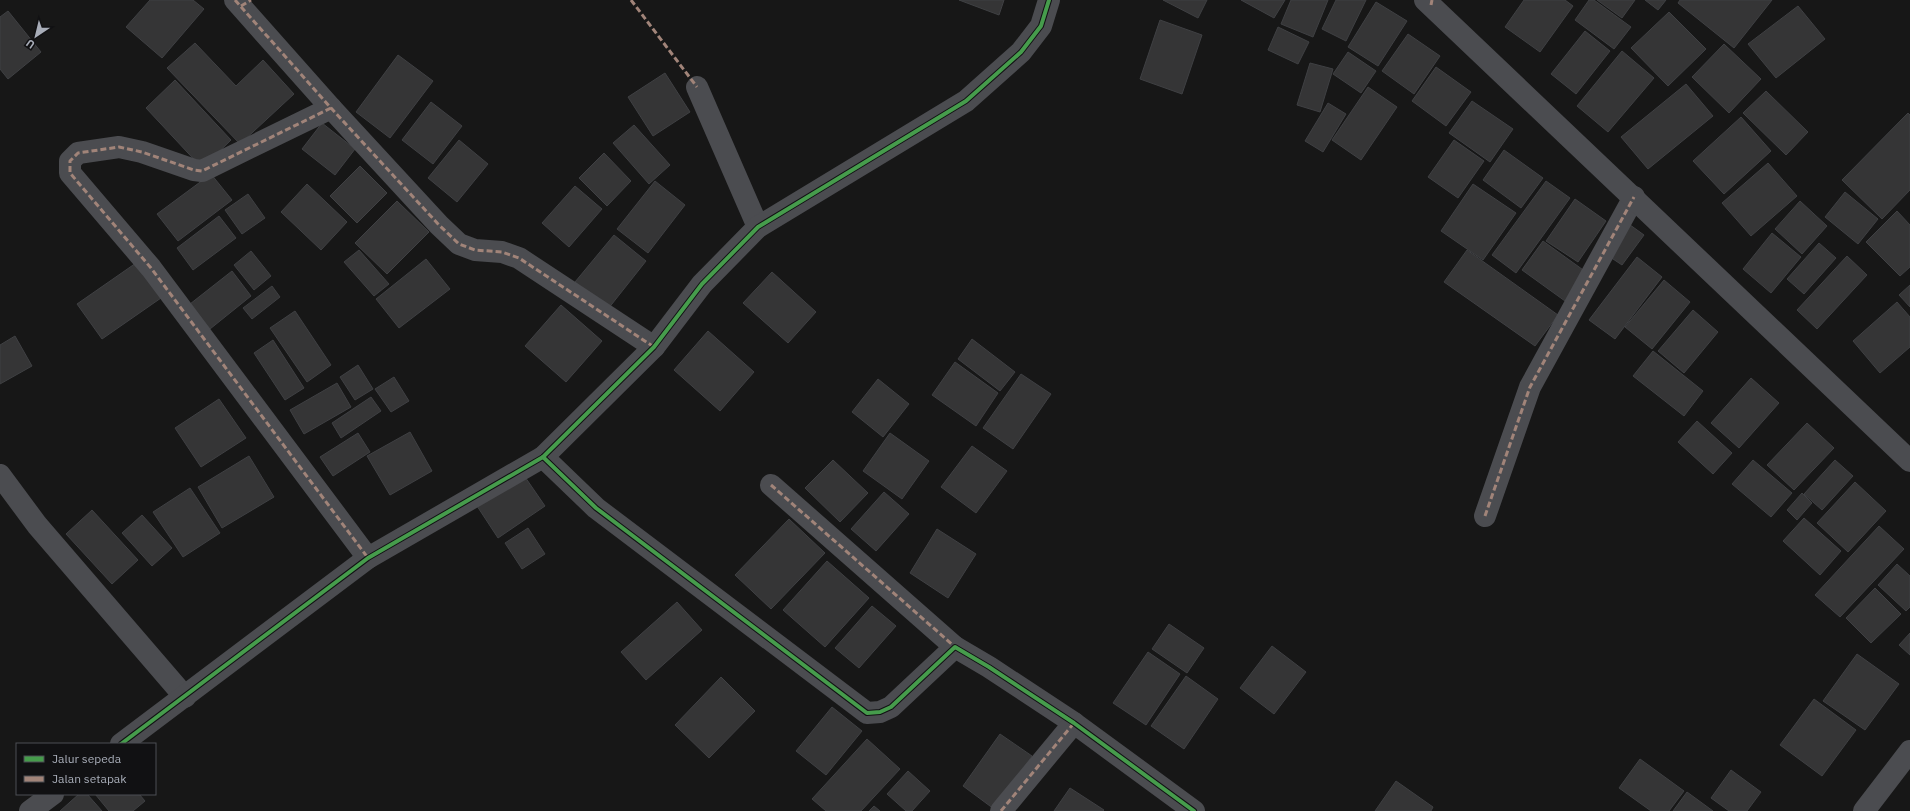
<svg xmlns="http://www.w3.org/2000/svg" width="1910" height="811" font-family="'IBM Plex Sans',sans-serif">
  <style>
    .building { fill: #353536; stroke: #3f4043 }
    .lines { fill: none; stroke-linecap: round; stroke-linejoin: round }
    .minor { stroke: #4b4c50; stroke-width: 22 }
    .tertiary { stroke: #4b4c50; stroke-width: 22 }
    .quiet { stroke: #a18479; stroke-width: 3; stroke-dasharray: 6 3; stroke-linecap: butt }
    .cycleway-casing { stroke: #111113; stroke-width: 6 }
    .cycleway { stroke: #469c4c; stroke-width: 4 }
  </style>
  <rect width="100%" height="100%" fill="#171717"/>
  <!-- building -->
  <g class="building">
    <path d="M150,0H193L204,9L162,58L126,27Z"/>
    <path d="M959,0H1004L999,15Z"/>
    <path d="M1163,0H1207L1198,18Z"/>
    <path d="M1241,0H1285L1274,18Z"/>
    <path d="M1291,0H1328L1313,37L1281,24Z"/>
    <path d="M1336,0H1366L1346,41L1322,29Z"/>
    <path d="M1524,0H1565L1573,6L1540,52L1505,27Z"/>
    <path d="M1589,0H1594L1631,27L1614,49L1575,20Z"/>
    <path d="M1597,0H1635L1622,18Z"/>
    <path d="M1645,0H1666L1658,10Z"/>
    <path d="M1680,0H1772L1734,48L1678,3Z"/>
    <path d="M1376,2L1407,21L1378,66L1348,47Z"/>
    <path d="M1798,6L1825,39L1776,78L1748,44Z"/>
    <path d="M8,11L41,52L8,79L0,69V17Z"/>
    <path d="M1669,12L1706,49L1668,86L1631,48Z"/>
    <path d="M1160,20L1202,35L1182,94L1140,79Z"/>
    <path d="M1278,27L1309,42L1298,64L1268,50Z"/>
    <path d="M1585,31L1610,51L1576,94L1551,74Z"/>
    <path d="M1408,34L1440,56L1414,94L1382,71Z"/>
    <path d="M195,43L236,86L263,60L294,94L240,144L167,68Z"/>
    <path d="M1724,44L1761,79L1729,113L1692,77Z"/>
    <path d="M1622,51L1654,78L1608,132L1577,106Z"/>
    <path d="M1348,52L1376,71L1361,93L1333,74Z"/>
    <path d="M398,55L433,81L390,138L356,112Z"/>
    <path d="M1310,63L1333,69L1320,112L1297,105Z"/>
    <path d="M1436,67L1471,92L1446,126L1412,101Z"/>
    <path d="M665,73L690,112L653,136L628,97Z"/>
    <path d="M175,80L231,140L202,168L146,108Z"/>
    <path d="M1686,84L1713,116L1648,169L1621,137Z"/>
    <path d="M1368,87L1397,107L1361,160L1332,140Z"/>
    <path d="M1766,91L1808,132L1786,155L1743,113Z"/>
    <path d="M1472,101L1513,129L1490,162L1449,133Z"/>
    <path d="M431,102L462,126L433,164L402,140Z"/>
    <path d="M1328,103L1346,114L1323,152L1305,141Z"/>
    <path d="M1908,113L1910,115V190L1882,219L1842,180Z"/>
    <path d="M1741,117L1771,151L1724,194L1693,161Z"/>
    <path d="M322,123L355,149L335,175L302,149Z"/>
    <path d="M634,125L670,165L649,184L613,143Z"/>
    <path d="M459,140L488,164L457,202L428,178Z"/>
    <path d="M1454,140L1484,161L1458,198L1428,177Z"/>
    <path d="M1504,150L1543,178L1521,208L1483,180Z"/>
    <path d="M604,153L631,181L607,206L579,178Z"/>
    <path d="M1768,163L1797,196L1751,236L1722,203Z"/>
    <path d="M360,166L387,193L357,223L330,196Z"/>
    <path d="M211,174L232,200L178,241L157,214Z"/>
    <path d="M655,181L685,205L648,253L617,229Z"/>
    <path d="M1546,181L1570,198L1516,273L1492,255Z"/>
    <path d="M307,184L347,222L321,250L281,212Z"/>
    <path d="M1473,184L1516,213L1483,260L1441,231Z"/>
    <path d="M575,186L602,209L569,247L542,223Z"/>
    <path d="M1845,192L1878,219L1858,244L1825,217Z"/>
    <path d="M248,194L265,218L242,234L225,210Z"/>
    <path d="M1575,199L1606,221L1578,262L1546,241Z"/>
    <path d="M397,201L429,232L387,274L355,243Z"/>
    <path d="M1800,201L1827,226L1802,254L1775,229Z"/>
    <path d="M1897,211L1910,225V267L1900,276L1866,242Z"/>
    <path d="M219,216L236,238L193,270L177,248Z"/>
    <path d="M1626,222L1644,235L1622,265L1604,253Z"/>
    <path d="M1772,233L1801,257L1771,293L1743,269Z"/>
    <path d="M614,235L646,261L608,309L575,282Z"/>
    <path d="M1543,241L1586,272L1565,301L1522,270Z"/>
    <path d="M1819,243L1836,258L1804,294L1787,279Z"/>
    <path d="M359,250L389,284L374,296L344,262Z"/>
    <path d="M1467,250L1558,315L1535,346L1444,282Z"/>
    <path d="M251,251L271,276L254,290L234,265Z"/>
    <path d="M1847,256L1867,275L1817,329L1797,310Z"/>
    <path d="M1637,257L1662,277L1615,339L1589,320Z"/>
    <path d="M426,259L450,289L399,328L376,299Z"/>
    <path d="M136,263L161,298L102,339L77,304Z"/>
    <path d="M232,271L251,296L210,329L190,304Z"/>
    <path d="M772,272L816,312L788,343L743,303Z"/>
    <path d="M1664,280L1690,302L1652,349L1625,327Z"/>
    <path d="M1910,285V307L1899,295Z"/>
    <path d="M272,286L280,297L252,319L243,308Z"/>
    <path d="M1897,302L1910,317V347L1880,373L1853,341Z"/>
    <path d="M561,305L602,341L566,382L525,346Z"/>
    <path d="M1693,310L1718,332L1684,373L1658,351Z"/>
    <path d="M295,311L331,365L307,382L270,328Z"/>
    <path d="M708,331L754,372L720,411L674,370Z"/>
    <path d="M15,336L32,366L0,384V345Z"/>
    <path d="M972,339L1015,372L1000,391L958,359Z"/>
    <path d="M273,340L304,388L285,400L254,353Z"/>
    <path d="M1653,351L1703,391L1684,416L1633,376Z"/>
    <path d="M955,362L998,393L976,426L932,395Z"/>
    <path d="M358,365L373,389L355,400L340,377Z"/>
    <path d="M1021,374L1051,394L1013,449L983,428Z"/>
    <path d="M394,377L409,401L391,412L375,389Z"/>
    <path d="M1751,378L1779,403L1739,448L1711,423Z"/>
    <path d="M878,379L909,404L883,437L852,412Z"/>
    <path d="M337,383L351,407L304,434L290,410Z"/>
    <path d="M371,397L381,411L341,438L332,423Z"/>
    <path d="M219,399L246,438L201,467L175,428Z"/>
    <path d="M1697,421L1732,453L1713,474L1678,442Z"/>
    <path d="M1807,423L1834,448L1794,490L1767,465Z"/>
    <path d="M410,432L432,471L390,495L367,456Z"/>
    <path d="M358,433L370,452L333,476L320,457Z"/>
    <path d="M890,433L929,461L902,499L863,471Z"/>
    <path d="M972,446L1007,471L976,513L941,487Z"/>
    <path d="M249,456L274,497L222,528L198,487Z"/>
    <path d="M833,460L868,493L840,522L805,488Z"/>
    <path d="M1753,460L1792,493L1771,517L1732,484Z"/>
    <path d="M1835,460L1853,476L1822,510L1804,494Z"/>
    <path d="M523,474L545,506L498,538L477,506Z"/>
    <path d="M1855,482L1886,511L1848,552L1817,523Z"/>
    <path d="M190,488L220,533L183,557L153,512Z"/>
    <path d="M884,492L909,514L876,551L851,529Z"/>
    <path d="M1802,493L1812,503L1797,520L1787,510Z"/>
    <path d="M92,510L138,560L112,584L66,534Z"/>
    <path d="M142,515L172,548L152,566L122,533Z"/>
    <path d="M1804,518L1841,551L1820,575L1783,541Z"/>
    <path d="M789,519L825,553L771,609L735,575Z"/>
    <path d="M1879,526L1904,549L1840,617L1815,595Z"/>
    <path d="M528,528L545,554L522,569L505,543Z"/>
    <path d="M937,529L976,554L948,598L910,573Z"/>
    <path d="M827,561L869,598L825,647L783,610Z"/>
    <path d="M1897,564L1910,576V607L1906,611L1878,585Z"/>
    <path d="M1875,588L1901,614L1871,643L1846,618Z"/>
    <path d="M677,602L702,630L646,680L621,652Z"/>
    <path d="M872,606L896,626L859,668L835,648Z"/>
    <path d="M1169,624L1204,648L1187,673L1152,649Z"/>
    <path d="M1910,633V655L1899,645Z"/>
    <path d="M1272,646L1306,672L1274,714L1240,688Z"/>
    <path d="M1148,652L1180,674L1146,725L1113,703Z"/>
    <path d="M1857,654L1899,684L1865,730L1823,701Z"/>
    <path d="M1186,676L1218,699L1184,749L1151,726Z"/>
    <path d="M721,677L755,711L709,758L675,725Z"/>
    <path d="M1814,699L1856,730L1822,776L1780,745Z"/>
    <path d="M832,707L862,731L826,775L796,751Z"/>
    <path d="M1000,734L1032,756L994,809L963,786Z"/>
    <path d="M867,739L900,769L861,811H826L812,799Z"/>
    <path d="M1640,759L1684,791L1669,811H1651L1619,788Z"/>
    <path d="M1731,770L1761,792L1747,811H1729L1711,798Z"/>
    <path d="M908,771L930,791L912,811H906L887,794Z"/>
    <path d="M1396,781L1433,807L1431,811H1375Z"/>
    <path d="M1070,788L1104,810L1103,811H1054Z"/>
    <path d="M1687,792L1713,811H1673Z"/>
    <path d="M79,794H87L102,811H60Z"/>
    <path d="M95,794H139L145,801L133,811H109Z"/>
    <path d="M874,806L880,811H869Z"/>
  </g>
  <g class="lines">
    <!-- minor -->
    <g class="minor">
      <path d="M235,0L331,108L439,225L459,244L475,250L502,252L519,258L654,347"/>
      <path d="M697,87L758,227"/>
      <path d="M331,108L202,171L194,170L142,152L119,147L78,153L70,161V173L151,268L368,558"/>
      <path d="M543,457L596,508L867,713L880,712L891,707L955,647L989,667L1074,723L1194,811"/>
      <path d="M0,475L37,525L185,697"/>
      <path d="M771,485L955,647"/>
      <path d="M1485,516L1530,387L1634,197"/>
      <path d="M121,744L368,558L543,457L654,347L702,284L758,227L966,101L1021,52L1041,26L1049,0"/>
      <path d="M30,811L53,794"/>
      <path d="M1001,811L1074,723"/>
      <path d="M1864,811L1910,751"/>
    </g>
    <!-- tertiary -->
    <path class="tertiary" d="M1425,0L1910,461"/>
    <!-- quiet -->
    <g class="quiet">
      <path d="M235,0L331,108L439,225L459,244L475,250L502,252L519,258L654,347"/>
      <path d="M631,0L697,87"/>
      <path d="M1431,5L1432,0"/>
      <path d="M241,6L251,0"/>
      <path d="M331,108L202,171L194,170L142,152L119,147L78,153L70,161V173L151,268L368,558"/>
      <path d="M771,485L955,647"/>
      <path d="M1485,516L1530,387L1634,197"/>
      <path d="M1001,811L1074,723"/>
    </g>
    <!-- cycleway casing -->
    <g class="cycleway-casing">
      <g id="cycleway">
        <path d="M543,457L596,508L867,713L880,712L891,707L955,647L989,667L1074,723L1194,811"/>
        <path d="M121,744L368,558L543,457L654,347L702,284L758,227L966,101L1021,52L1041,26L1049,0"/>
      </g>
    </g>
    <!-- cycleway -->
    <use href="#cycleway" class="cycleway"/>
  </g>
  <!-- legend -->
  <rect x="16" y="743" width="140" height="52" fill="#111113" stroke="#4d4f55"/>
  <rect x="24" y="756" width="20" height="6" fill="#469c4c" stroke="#4d4f55"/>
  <text x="52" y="763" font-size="12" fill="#a8adb8">Jalur sepeda</text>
  <rect x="24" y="776" width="20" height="6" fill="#a18479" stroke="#4d4f55"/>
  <text x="52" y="783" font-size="12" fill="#a8adb8">Jalan setapak</text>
  <!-- north arrow -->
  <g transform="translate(36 36) rotate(215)" stroke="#111113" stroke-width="3" paint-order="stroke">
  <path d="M0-3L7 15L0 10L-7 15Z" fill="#a8adb8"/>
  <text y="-6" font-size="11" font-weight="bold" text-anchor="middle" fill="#a8adb8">U</text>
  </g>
</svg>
